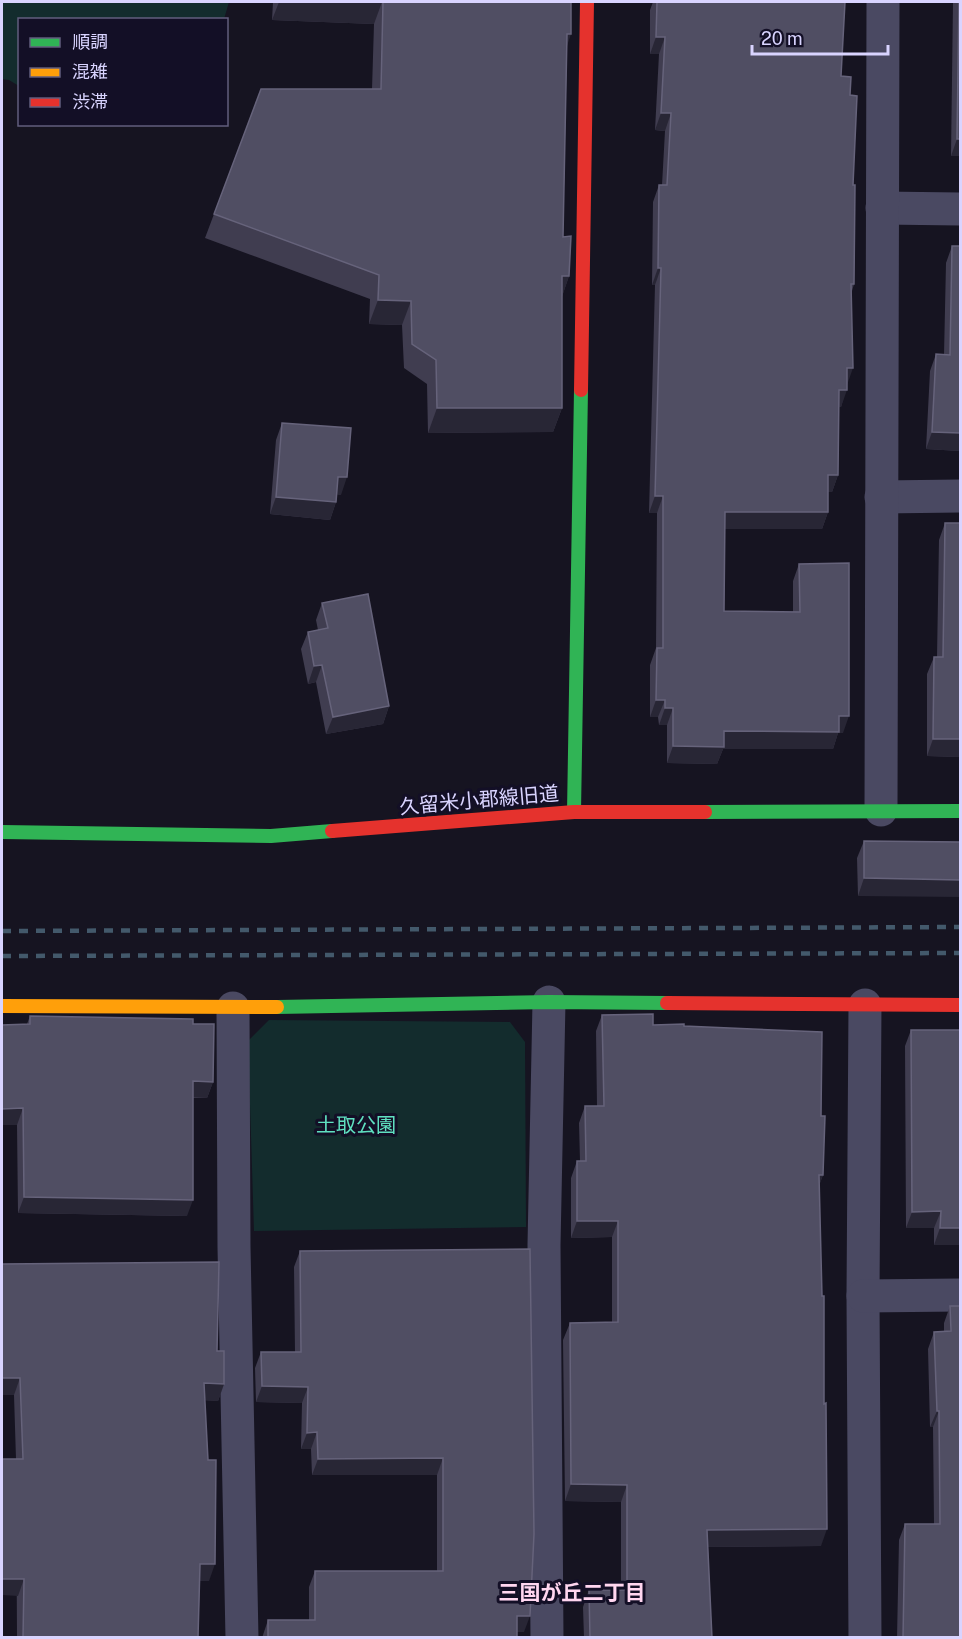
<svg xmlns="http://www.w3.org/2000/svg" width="962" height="1639" font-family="'Public Sans','Noto Sans JP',sans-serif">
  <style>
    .green { fill: #132c2d }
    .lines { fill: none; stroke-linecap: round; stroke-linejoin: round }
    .street { stroke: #4a4962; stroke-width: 33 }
    .fast { stroke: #30b455; stroke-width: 14 }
    .slow { stroke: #ff9f0a; stroke-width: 14 }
    .jam { stroke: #e5322d; stroke-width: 14 }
    .rail { stroke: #43596b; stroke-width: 4.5; stroke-dasharray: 9 8; stroke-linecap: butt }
    .wall { fill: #403d50 }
    .shaded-wall { fill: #282635 }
    .building { fill: #504e63; stroke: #66637b; stroke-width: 1.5 }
    .labels { text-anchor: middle; stroke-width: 6; stroke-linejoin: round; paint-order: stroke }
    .street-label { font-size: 20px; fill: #d9d4ff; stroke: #130f26 }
    .park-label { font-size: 20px; fill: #5fe0c0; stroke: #130f26 }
    .neighbourhood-label { font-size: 21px; font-weight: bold; fill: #ffd6f0; stroke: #130f26 }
  </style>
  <rect width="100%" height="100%" fill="#161421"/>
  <!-- green -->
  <g class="green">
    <path d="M2,2H229L224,19L20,20L19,86L9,80L2,79Z"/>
    <path d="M269,1020L510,1022L525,1042L526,1227L254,1231L248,1041Z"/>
  </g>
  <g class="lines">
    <!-- street -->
    <g class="street">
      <path d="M882,208L960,209"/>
      <path d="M881,497L960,496"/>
      <path d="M881,810L883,2"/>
      <path d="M865,1005L863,1296L865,1638"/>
      <path d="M233,1008L234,1247L242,1638"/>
      <path d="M863,1296L960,1295"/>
      <path d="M547,1638L544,1245L549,1002"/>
    </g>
    <!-- fast -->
    <g class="fast">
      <path d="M574,812L581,390"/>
      <path d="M705,812L960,811"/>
      <path d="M2,832L271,836L332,831"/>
      <path d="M277,1007L549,1002L667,1003"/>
    </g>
    <!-- slow -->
    <path class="slow" d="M2,1006L277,1007"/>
    <!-- jam -->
    <g class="jam">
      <path d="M581,390L587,2"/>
      <path d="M332,831L574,812H705"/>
      <path d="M667,1003L960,1005"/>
    </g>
    <!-- rail -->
    <g class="rail">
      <path d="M2,931L960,927"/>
      <path d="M2,956L960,953"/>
    </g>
  </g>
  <!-- wall -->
  <g class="wall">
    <path d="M273,2H571L567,46L563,237L569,276L562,296V408L553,432L428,433L427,384L404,368L402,325L369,324L370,299L205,238L261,89H372L374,24L272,20Z"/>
    <path d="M653,2H845L841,76L850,95L853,185L854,284L852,291L847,385L841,407H839L838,475L832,492H828V512L822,529H725L724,611L793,612V581L799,564L843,733H838L833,749H723L717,764L667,763V725H659L658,717H650V665L656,648L657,513H649L655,285H652L653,202L659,185H662L665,131L655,130L659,54H650V10Z"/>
    <path d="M953,2H960V156H951Z"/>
    <path d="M952,246L960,451L926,449L930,371L936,354L944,355L946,263Z"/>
    <path d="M282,423L341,495L337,494L336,502L330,520L270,514L276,440Z"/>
    <path d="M945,523H960V757L927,756V674L934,657H937L939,540Z"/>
    <path d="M322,603L389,706L383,724L326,734L316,682L308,684L301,649L308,632L318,630L316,620Z"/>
    <path d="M864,841L960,842L858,896L857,858Z"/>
    <path d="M602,1015L653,1025L684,1026L821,1116L823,1175L819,1185L821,1546L708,1547L712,1638H584L583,1607L589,1590H621V1502L565,1501L563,1340L570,1323L612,1322V1237L571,1238V1178L577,1161H580L579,1123L585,1106H597L596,1031Z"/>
    <path d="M30,1016L193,1024L213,1082L207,1098H193L187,1216L18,1213L17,1125H2V1025L27,1024Z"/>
    <path d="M911,1030H960V1245H934V1228H906L905,1046Z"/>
    <path d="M530,1249L524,1632H517V1638H262L268,1620H309V1587L315,1571H437V1475H312L311,1449H301L302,1403L256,1402L255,1368L261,1352H295L294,1267L300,1251Z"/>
    <path d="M2,1264L217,1351L224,1384L218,1401L205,1400L209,1581H200L198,1638H17L16,1459L14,1395Z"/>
    <path d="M950,1306L960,1638H897L899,1540L905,1524H934L933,1427H930L928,1349L934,1332H944V1323Z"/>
  </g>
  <!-- shaded-wall -->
  <g class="shaded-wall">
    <path d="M279,2H382L374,24L272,20Z"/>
    <path d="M567,34H571L563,58Z"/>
    <path d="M656,37H665L659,54H650Z"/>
    <path d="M661,113H671L665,131L655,130Z"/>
    <path d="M957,139H960V156H951Z"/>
    <path d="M658,268H661L655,285H652Z"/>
    <path d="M562,276H569L561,300Z"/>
    <path d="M378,300L411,301L402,325L369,324Z"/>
    <path d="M847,368H853L847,385Z"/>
    <path d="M839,390H847L841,407H833Z"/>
    <path d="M437,408H562L553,432L428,433Z"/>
    <path d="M932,432L960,433V451L926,449Z"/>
    <path d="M828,475H838L832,492H822Z"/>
    <path d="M338,477H347L341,495L332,494Z"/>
    <path d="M655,496H663L657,513H649Z"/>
    <path d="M276,497L336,502L330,520L270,514Z"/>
    <path d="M725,512H828L822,529H718Z"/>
    <path d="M322,665L316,682L308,684L314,666Z"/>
    <path d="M656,700H665L658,717H650Z"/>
    <path d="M389,706L383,724L326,734L333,717Z"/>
    <path d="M665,708H673L667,725H659Z"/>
    <path d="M839,716H849L843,733H838L833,749H723L717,764L667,763L673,746L724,731Z"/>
    <path d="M933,739H960V757L927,756Z"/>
    <path d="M864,878L960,880V897L858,896Z"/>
    <path d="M193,1081L213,1082L207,1098L187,1097Z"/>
    <path d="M23,1108L17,1125H2V1109Z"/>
    <path d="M819,1175H823L817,1192Z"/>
    <path d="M24,1197L193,1200L187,1216L18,1213Z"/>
    <path d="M941,1211L934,1228H906L912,1212Z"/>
    <path d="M577,1221H618L612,1237L571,1238Z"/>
    <path d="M940,1228H960V1245H934Z"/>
    <path d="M2,1378H20L14,1395H2Z"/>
    <path d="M204,1383L224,1384L218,1401L198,1400Z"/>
    <path d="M262,1386L308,1387L302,1403L256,1402Z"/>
    <path d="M937,1411H939L933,1427H930Z"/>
    <path d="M317,1432L311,1449H301L307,1433Z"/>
    <path d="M443,1458L437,1475H312L318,1459Z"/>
    <path d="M571,1484L627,1485L621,1502L565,1501Z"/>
    <path d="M827,1529L821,1546L701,1547L707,1530Z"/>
    <path d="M200,1564H215L209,1581H194Z"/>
    <path d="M2,1579H24L18,1596L2,1595Z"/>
    <path d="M517,1616H530L524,1632H511Z"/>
  </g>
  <!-- building -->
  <g class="building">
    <path d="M383,2H571V34H567L563,237L571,236L569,276H562V408H437L436,360L412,344L411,301L378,300L379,275L214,214L261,89H381Z"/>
    <path d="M657,2H845L841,76L851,77L850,95L857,96L853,185H855L854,284H851L853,368H847V390H839L838,475H828V512H725L724,611L800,612L799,564L849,563V716H839V732L724,731V747L673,746V708H665V700H656L657,648H663V496H655L661,268H658L659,185H667L671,113H661L665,37H656Z"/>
    <path d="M959,2H960V139H957Z"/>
    <path d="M952,246H960V433L932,432L936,354L950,355Z"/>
    <path d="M282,423L351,428L347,477H338L336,502L276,497Z"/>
    <path d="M945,523H960V739H933L934,657H943Z"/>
    <path d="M368,594L389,706L333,717L322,665L314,666L308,632L328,628L322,603Z"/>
    <path d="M864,841L960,842V880L864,878Z"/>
    <path d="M653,1014V1025L684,1024V1026L822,1032L821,1116H825L823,1175H819L822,1296H824V1404L826,1403L827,1529L707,1530L712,1638H590L589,1590H627V1485L571,1484L570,1323L618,1322V1221H577V1161H586L585,1106H604L602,1015Z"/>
    <path d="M30,1016L193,1019V1024H214L213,1082L193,1081V1200L24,1197L23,1108L2,1109V1025L30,1024Z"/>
    <path d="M911,1030H960V1228H940L941,1211L912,1212Z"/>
    <path d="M530,1249L534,1534L530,1616H517V1638H268V1620H315V1571H443V1458L318,1459L317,1432L307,1433L308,1387L262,1386L261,1352H301L300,1251Z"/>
    <path d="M219,1262L217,1351H224V1384L204,1383L208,1460H216L215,1564H200L198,1638H23L24,1579H2V1459H23L20,1378H2V1264Z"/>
    <path d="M950,1306H960V1638H903L905,1524H940L939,1411H937L934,1332L951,1331Z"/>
  </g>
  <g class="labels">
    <!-- street labels -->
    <g class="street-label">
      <text transform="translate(479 800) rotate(-5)" y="7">久留米小郡線旧道</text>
    </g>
    <!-- park labels -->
    <g class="park-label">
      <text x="356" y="1132">土取公園</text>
    </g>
    <!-- neighbourhood labels -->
    <g class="neighbourhood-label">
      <text x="572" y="1600">三国が丘二丁目</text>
    </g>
  </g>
  <!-- border -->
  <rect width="962" height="1639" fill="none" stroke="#d9d4ff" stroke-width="6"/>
  <!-- legend -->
  <rect x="18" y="18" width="210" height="108" fill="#130f26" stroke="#625e7d" stroke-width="1.5"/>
  <rect x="30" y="38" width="30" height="9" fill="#30b455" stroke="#625e7d" stroke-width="1.5"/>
  <text x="72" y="48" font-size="18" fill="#d9d4ff">順調</text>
  <rect x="30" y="68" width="30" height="9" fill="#ff9f0a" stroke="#625e7d" stroke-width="1.5"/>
  <text x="72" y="78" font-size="18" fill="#d9d4ff">混雑</text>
  <rect x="30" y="98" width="30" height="9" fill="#e5322d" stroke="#625e7d" stroke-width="1.5"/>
  <text x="72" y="108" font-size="18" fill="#d9d4ff">渋滞</text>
  <!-- scale -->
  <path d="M752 45v9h136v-9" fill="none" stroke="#d9d4ff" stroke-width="3"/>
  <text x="761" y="45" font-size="18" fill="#d9d4ff" stroke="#130f26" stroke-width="4.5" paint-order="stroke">20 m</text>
</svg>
